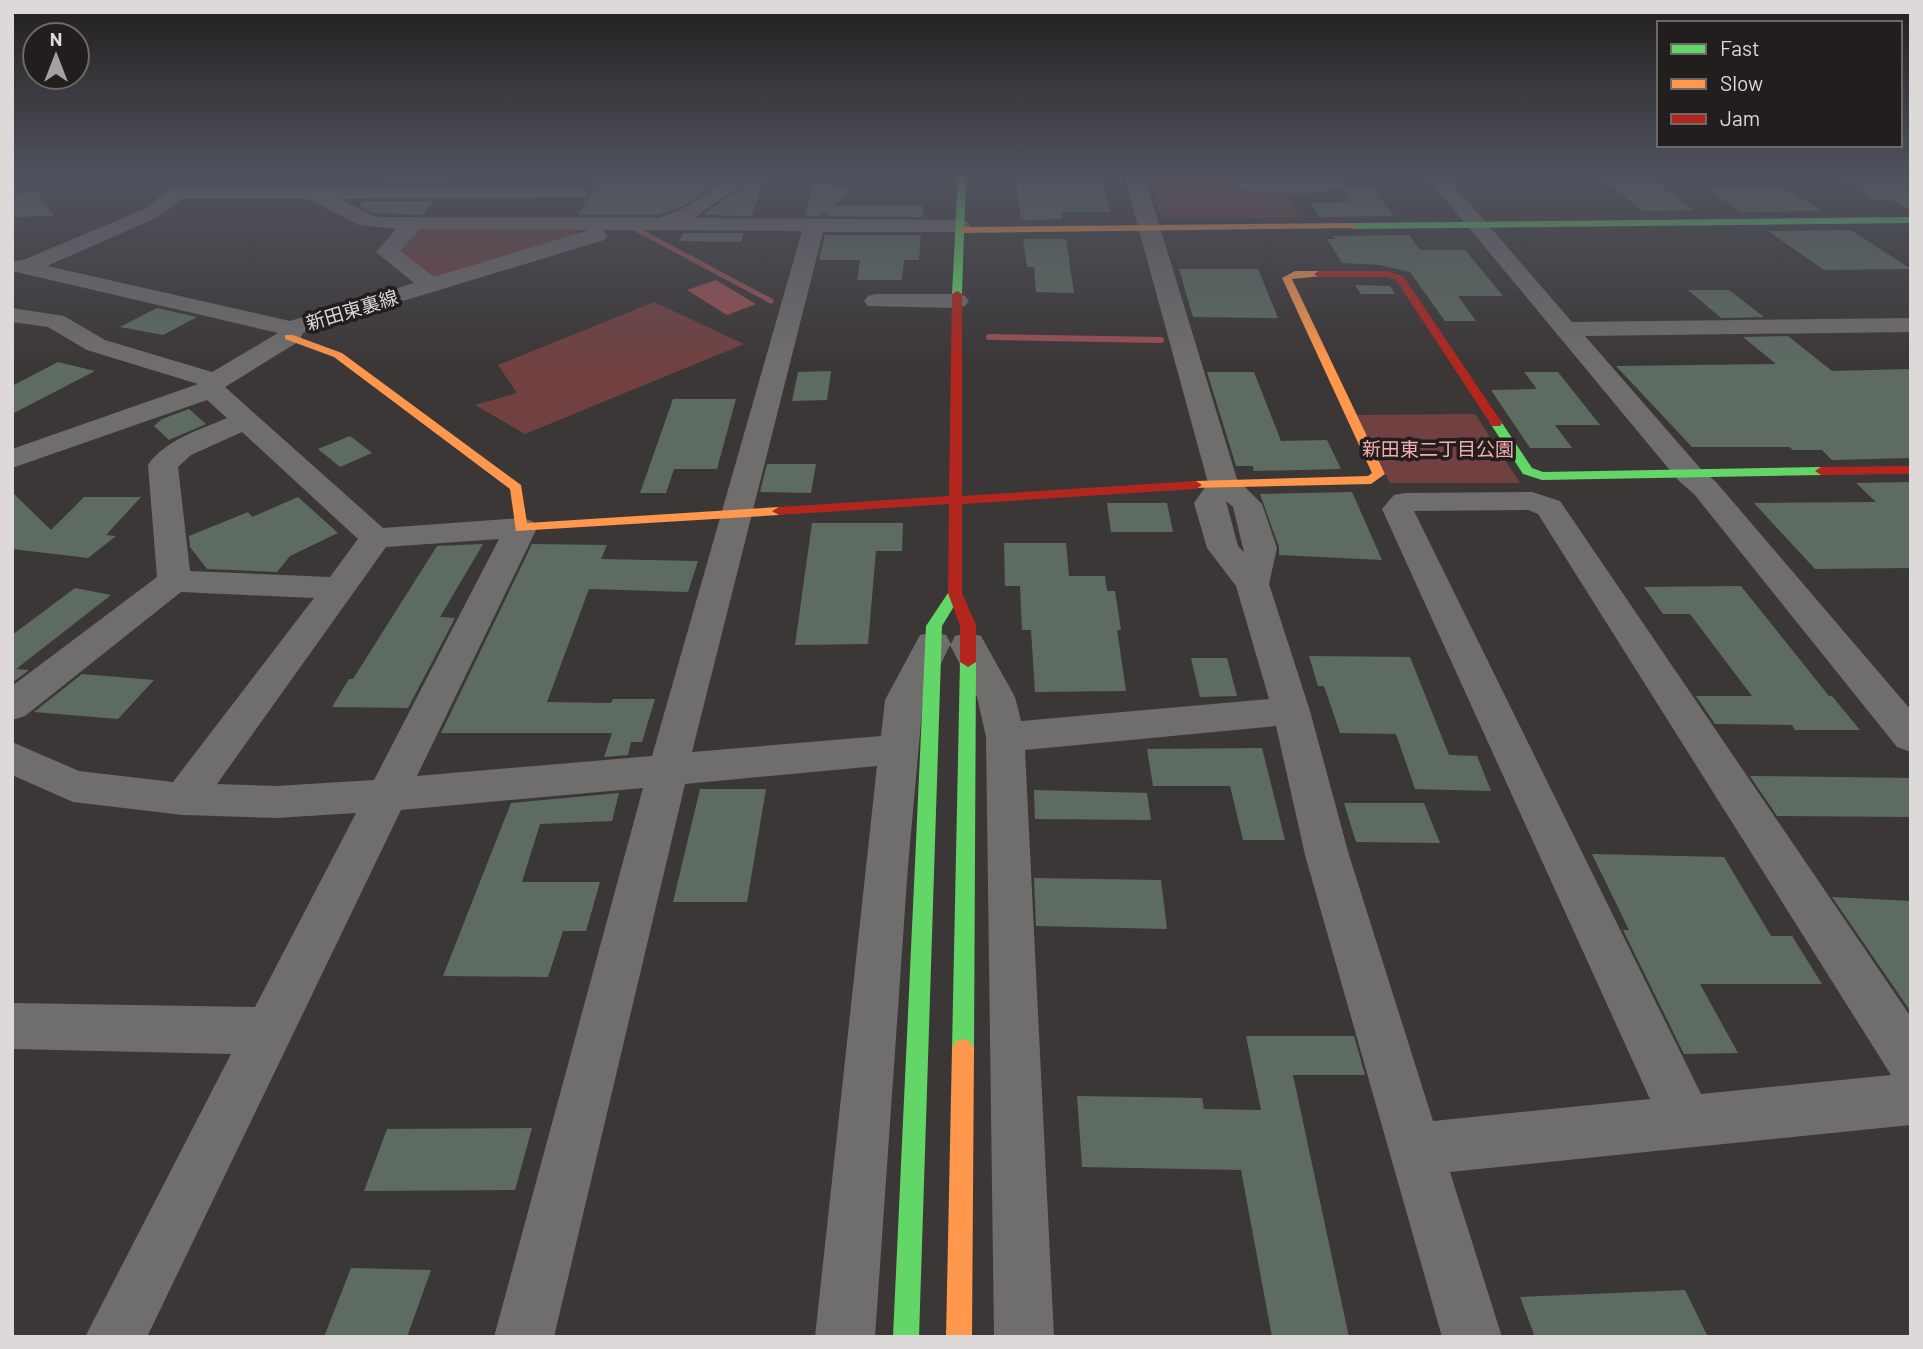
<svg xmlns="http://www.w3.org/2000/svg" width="1923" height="1349" font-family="Barlow,'Noto Sans JP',sans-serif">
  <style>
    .green { fill: #714141 }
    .water { fill: #9c4f51 }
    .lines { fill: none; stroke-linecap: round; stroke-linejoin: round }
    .stream-far1 { stroke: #9c4f51; stroke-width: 5 }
    .stream { stroke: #9c4f51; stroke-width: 6 }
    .building { fill: #5e6b61 }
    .street { fill: #706d6d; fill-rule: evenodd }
    .fast { fill: #63d668; fill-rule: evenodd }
    .slow { fill: #ff974d; fill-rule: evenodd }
    .jam { fill: #b3261e; fill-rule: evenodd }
    .labels { text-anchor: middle; stroke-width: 7; stroke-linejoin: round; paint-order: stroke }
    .far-street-label { font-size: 19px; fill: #ded9d9; stroke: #221e1e }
    .far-park-label { font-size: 19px; fill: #f6aead; stroke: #221e1e }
  </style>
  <rect width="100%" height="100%" fill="#3c3737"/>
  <!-- green -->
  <g class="green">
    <path d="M1147,175H1228L1235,189H1283L1299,217H1161Z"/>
    <path d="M414,227L580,228L577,236L435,280L391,251Z"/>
    <path d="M654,302L744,344L525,434L475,405L517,393L498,365Z"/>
    <path d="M1475,414L1520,483H1390L1356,415Z"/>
  </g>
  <!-- water -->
  <path class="water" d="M716,280L756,304L727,315L687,290Z"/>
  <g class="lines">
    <!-- stream-far1 -->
    <path class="stream-far1" d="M636,229L771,301"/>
    <!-- stream -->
    <path class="stream" d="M989,337L1161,340"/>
  </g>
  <!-- building -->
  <g class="building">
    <path d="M606,175H728L684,206L658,215H578L600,177Z"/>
    <path d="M1015,175H1102L1110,212H1061L1063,219L1021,220Z"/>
    <path d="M1834,175H1911V210L1889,199L1875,200Z"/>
    <path d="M1648,176L1694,210L1643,211L1600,177Z"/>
    <path d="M755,178L765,179L751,216L702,215Z"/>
    <path d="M387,180L450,181L447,184H383Z"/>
    <path d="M814,183L854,189L833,206H924L923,217L827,216L829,209L820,216H805Z"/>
    <path d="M1372,187L1394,216L1319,217L1310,203L1350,202L1342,188Z"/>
    <path d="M1706,187H1783L1822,211L1741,212Z"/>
    <path d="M35,190L54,216L12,217V195Z"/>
    <path d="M364,201H434L423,215L372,213L359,206Z"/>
    <path d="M1851,230L1911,269L1824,270L1768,231Z"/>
    <path d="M683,233H744L741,242L679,241Z"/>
    <path d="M825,235H921L919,260H904L902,280H857L860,260H819Z"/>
    <path d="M1409,235L1420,250H1465L1503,296H1458L1476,321H1445L1410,272L1380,265L1342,263L1327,239H1335L1333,236Z"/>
    <path d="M1023,239H1066L1074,293L1036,292L1034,267H1027Z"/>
    <path d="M1179,269H1258L1278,318L1193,317Z"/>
    <path d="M1355,285L1390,286L1395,294H1361Z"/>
    <path d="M1688,290H1729L1764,317L1721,318Z"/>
    <path d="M157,308L197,317L163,335L120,327Z"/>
    <path d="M1788,336L1832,371L1911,369V458L1832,460L1822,450H1793L1789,447H1692L1616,366L1776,364L1743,337Z"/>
    <path d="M58,362L95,371L12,414V386Z"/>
    <path d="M831,371L827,400L792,401L798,372Z"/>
    <path d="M1207,372H1254L1281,441L1327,440L1341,469L1254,471L1253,466H1236Z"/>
    <path d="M1524,372H1558L1600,425H1555L1572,448H1530L1491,390L1537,389Z"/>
    <path d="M673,399H736L717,469H674L666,493H640Z"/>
    <path d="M189,409L206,424L169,440L154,426L162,419Z"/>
    <path d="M350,436L372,453L340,467L318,449Z"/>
    <path d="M767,464H816L811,493L760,492Z"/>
    <path d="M1911,482V568L1815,569L1754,503L1876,502L1856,483Z"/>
    <path d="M12,492L51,530L84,497H141L106,535L116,536L88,558L12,549Z"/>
    <path d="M1352,492L1382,560L1279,555V547L1260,494Z"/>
    <path d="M298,497L338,533L290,556L277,572L207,569L190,547L189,536L248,512L252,517Z"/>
    <path d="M1107,503H1167L1173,532H1111Z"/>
    <path d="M812,523H903L902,551H876L868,644L795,645Z"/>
    <path d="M1004,543H1066L1069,576H1105L1107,591H1115L1121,630H1117L1126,691L1035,692L1031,630H1022L1020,586H1005Z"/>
    <path d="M483,544L440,617L455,618L408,708L332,707L349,679H353L437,546Z"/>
    <path d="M532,544L607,545L601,559L698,561L688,592L589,589L547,702L611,703L613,699H655L642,742H631L628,755L604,757L612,733H441Z"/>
    <path d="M1741,586L1829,696H1832L1860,730H1795L1792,725L1715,724L1696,696H1752L1690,614H1663L1644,587Z"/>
    <path d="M75,588L111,595L16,669L29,670L12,683V635Z"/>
    <path d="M1309,656L1410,657L1449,755L1477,756L1491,791L1415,789L1396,734L1340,733L1324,686H1318Z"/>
    <path d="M1191,658H1227L1237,696L1200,697Z"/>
    <path d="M82,674L154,680L118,719L34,712Z"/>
    <path d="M1262,748L1285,840H1243L1230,786H1153L1147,749Z"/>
    <path d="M1750,776L1911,778V817L1777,816Z"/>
    <path d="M700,789H766L747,902H673Z"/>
    <path d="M1034,790L1147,793L1151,820L1035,819Z"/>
    <path d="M619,793L612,821L540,824L522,882H600L586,931H563L548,977L443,976L511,803Z"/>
    <path d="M1344,803H1424L1440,843L1356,842Z"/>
    <path d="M1592,854L1724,857L1771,936H1792L1822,984H1700L1738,1053L1684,1054L1623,930H1629Z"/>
    <path d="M1034,878L1161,880L1167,929L1036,926Z"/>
    <path d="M1832,897L1911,901V1012Z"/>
    <path d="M1246,1036H1354L1365,1075H1293L1349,1337H1272L1241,1170L1082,1167L1077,1096L1202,1098L1204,1109L1261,1110Z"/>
    <path d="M532,1128L515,1190L364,1191L387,1129Z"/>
    <path d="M351,1268L431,1270L407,1337H324Z"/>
    <path d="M1685,1290L1708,1337H1535L1520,1297Z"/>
  </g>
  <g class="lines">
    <!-- street -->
    <g class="street">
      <path d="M733,175H755L694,218L960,220L967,222L971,226L967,230L960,232H823L692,752L881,736L885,700L920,635L933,632L946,635L951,644L955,636L968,633L981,636L1015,697L1021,721L1269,699L1236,586L1207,548L1194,503L1208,483L1124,175H1144L1237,479L1262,504L1277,548L1269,584L1310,711L1349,855L1433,1121L1650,1099L1382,509L1394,495L1405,493L1532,492L1560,501L1911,1017V1125L1450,1172L1502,1337H1442L1305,855L1276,726L1025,750L1054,1337H994L986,737L977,697L950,645L923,700L908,866L875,1337H815L877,766L685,784L554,1337H494L643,788L401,810L147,1337H85L231,1054L12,1049V1003L255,1007L356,813L276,818L183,815L73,802L12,775V742L79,771L173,782L314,598L181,592L25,716L12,720V686L157,577L148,465C166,439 200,430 227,418L207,400L12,468V449L198,384L87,350L48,327L12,322V308L64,316L105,340L212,372L278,333L12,271V261L23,260L144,209L170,189L177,187H578L585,189L588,193L585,197L340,199L371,215L380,217L658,218L685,208ZM182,199H309L359,225L396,229L376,252L414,283L290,321L47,266L158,217ZM420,229L589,230L434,277L400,251ZM603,230L802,231L652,756L417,776L537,528L532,521L521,518L383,528L225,387L298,342L303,333L314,328L604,240L607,235ZM242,432L358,539L330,577L190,571L178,467L191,455ZM1226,501L1233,507L1244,552L1238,546ZM1528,510L1538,514L1891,1075L1701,1094L1414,511ZM499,539L374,780L276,786L217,784L386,547Z"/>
      <path d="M1227,175H1246L1251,180H1325L1322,175H1341L1346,182C1332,200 1253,193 1232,187Z"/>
      <path d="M1425,175H1445L1572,322L1911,318V332L1585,336L1700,468L1716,482L1911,710V752L1897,747L1694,494L1678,480Z"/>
      <path d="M876,294H957L965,296L969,301L965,306L957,308L868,306L864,301L868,296Z"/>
    </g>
    <!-- fast -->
    <g class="fast">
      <path d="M958,175H966L962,294L957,297L952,294Z"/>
      <path d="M1911,217V223L1352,229L1347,226L1352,223Z"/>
      <path d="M1496,419L1500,420L1532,468L1543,472L1821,467L1827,471L1821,475L1542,480L1523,474L1490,423Z"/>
      <path d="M955,588L962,593L942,626L919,1337H893L926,626L950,590Z"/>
      <path d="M968,657L976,662L974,1049L971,1056L963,1059L955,1056L952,1049L960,662Z"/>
    </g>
    <!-- slow -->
    <g class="slow">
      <path d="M1352,223L1357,226L1355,228L961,233L956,230L961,227Z"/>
      <path d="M1319,271L1322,272V276L1292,279L1385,474L1371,484L1191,488V482L1196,481L1368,476L1372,473L1282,278L1295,271Z"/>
      <path d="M285,335H293L342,353L521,485L527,523L779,507L786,511L779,515L516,531L510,489L334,357L285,339Z"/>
      <path d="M963,1039L971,1042L974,1049L972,1337H946L952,1049L955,1042Z"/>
    </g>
    <!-- jam -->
    <g class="jam">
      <path d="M1387,271L1403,276L1502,423L1500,426H1492L1396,280L1386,277H1319L1314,274L1319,271Z"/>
      <path d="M957,291L962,294V496L1196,481L1202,485L1196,489L962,504V593L976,625V662L968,667L960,662V625L948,593L949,504L779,515L772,511L779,507L949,496L952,294Z"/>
      <path d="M1911,466V474L1821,475L1815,471L1821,467Z"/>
    </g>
  </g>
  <!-- sky -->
  <linearGradient id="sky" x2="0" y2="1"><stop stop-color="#211e1e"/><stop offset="0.48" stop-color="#50535e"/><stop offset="1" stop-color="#50535e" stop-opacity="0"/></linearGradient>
  <rect width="1923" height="364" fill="url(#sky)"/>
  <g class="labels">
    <!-- far-street labels -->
    <g class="far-street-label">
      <text transform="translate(352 310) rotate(-17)" y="7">新田東裏線</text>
    </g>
    <!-- far-park labels -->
    <g class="far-park-label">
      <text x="1438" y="456">新田東二丁目公園</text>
    </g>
  </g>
  <!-- border -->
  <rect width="1923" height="1349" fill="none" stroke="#ded9d9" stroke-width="28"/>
  <!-- legend -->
  <rect x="1657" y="21" width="245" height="126" fill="#221e1e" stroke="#6d6969" stroke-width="2"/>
  <rect x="1671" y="44" width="35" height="10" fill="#63d668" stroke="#6d6969" stroke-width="2"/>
  <text x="1720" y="56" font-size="21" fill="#ded9d9">Fast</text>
  <rect x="1671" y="79" width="35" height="10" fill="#ff974d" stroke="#6d6969" stroke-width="2"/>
  <text x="1720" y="91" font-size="21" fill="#ded9d9">Slow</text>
  <rect x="1671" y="114" width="35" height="10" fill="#b3261e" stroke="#6d6969" stroke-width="2"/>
  <text x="1720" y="126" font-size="21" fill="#ded9d9">Jam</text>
  <!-- north arrow -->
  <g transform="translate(56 56)"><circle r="33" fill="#221e1e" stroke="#6d6969" stroke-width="2"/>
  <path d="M0-5L12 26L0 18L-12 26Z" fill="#a5a0a0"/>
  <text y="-10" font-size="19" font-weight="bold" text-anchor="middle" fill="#ded9d9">N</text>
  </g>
</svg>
